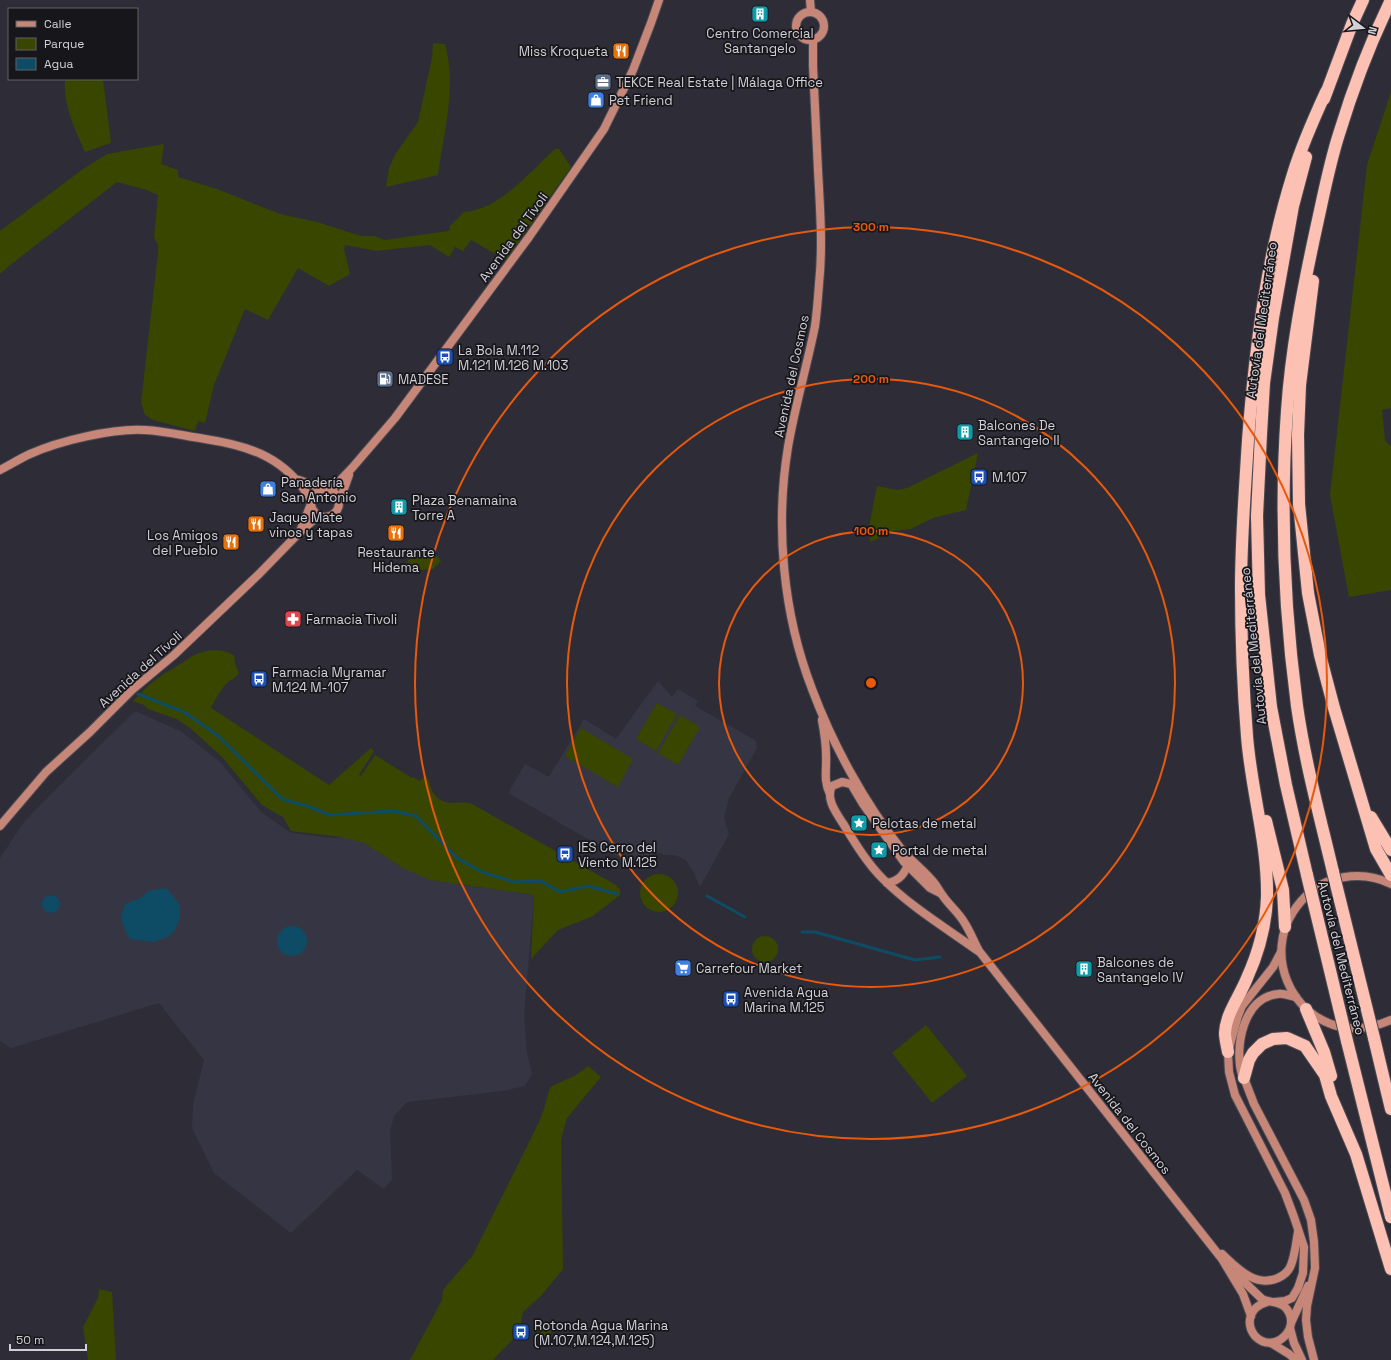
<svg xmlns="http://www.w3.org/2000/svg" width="1391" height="1360" font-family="'Space Grotesk',sans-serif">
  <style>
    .built { fill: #363544 }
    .green { fill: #384600 }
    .water { fill: #0d4c64 }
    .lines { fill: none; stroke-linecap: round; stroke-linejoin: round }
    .stream { stroke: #0d4c64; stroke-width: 3 }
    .secondary-casing { stroke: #4b4a54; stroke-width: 10 }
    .highway-casing { stroke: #4b4a54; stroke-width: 14 }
    .secondary { stroke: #c68778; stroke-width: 8 }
    .highway { stroke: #fcc1b3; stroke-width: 12 }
    .highway-bridge-casing { stroke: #4b4a54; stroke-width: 14; stroke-linecap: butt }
    .highway-bridge { stroke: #fcc1b3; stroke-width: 12 }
    .ring { fill: none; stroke: #e8590c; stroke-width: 2 }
    .labels { text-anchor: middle; stroke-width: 3.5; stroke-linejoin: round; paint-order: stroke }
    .poi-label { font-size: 13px; fill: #d1d0d7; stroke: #17161b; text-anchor: start }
    .street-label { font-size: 13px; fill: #d1d0d7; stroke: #17161b }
    .centre { fill: #e8590c; stroke: #17161b; stroke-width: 2 }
    .ring-label { font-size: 12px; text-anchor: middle; font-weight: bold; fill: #e8590c; stroke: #17161b; stroke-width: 3.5; stroke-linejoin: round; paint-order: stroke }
  </style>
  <rect width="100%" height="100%" fill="#2e2d37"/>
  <!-- built -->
  <g class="built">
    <path d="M658,681L672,697L678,689L698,701L695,706L755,740L757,748L729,798L724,818L729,834L700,887L694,873L686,860L675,855H664L654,851L647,864L624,852L621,858L508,793L525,764L549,777L584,719L616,739Z"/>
    <path d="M135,711L182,732L221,763L261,812L291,833L334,838L390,831L430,880L534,895L524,1015L527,1053L532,1074L525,1086L503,1091L407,1102L394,1116L390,1131L392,1179L384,1189L357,1170L291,1233L214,1173L192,1128L193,1105L204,1060L159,1003L11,1048L0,1041V858L24,822L57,788Z"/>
  </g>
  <!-- green -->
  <g class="green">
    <path d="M433,43L445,44C457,86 444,132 438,175L386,187L389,168L396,153L418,122L432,58Z"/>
    <path d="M65,79H103L111,143L85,152C75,129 63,105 65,79Z"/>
    <path d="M1391,92V408L1382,410L1385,441L1391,446V590L1349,597L1330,495L1367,165Z"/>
    <path d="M164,144L161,164L178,170V177L217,189L280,214L317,222L361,236H374L385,240L448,231L450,229V226L464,212C501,209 529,172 555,149H559L571,167L506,260L471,240L463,251L455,247L449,257L430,245L376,251L345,245L344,249L350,274L329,286L298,268L268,320L245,309L214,385L205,423L198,421L195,431L153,420L145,415L141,403L158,253V245L154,237L158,195L147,190L117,182L9,266L0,274V231L83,169L107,154Z"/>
    <path d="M978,453L966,510L933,518L911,529L893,531L871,542L868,532L877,486L897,490L907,488Z"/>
    <path d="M419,554L429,558L437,556L441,561L433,569L415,570L405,567L409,559Z"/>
    <path d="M213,650L224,651L234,655L235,664L239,673C235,679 231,679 227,683C220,690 215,700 211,708L329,785L371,748L374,751L359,775L361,776L375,755L412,778L413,777L420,781L425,775C430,779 430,789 434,794C446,809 458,799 472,804L616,885L620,890V895L593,916L558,930L531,959L534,895L430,880L403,868L364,843L341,837L291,831L283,817L262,805L222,757L190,728L177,719L148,709L144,705L133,701C142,692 150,683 161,676C165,672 170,671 174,668C189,659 194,652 213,650Z"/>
    <path d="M657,703L677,714L656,751L636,739Z"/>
    <path d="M680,715L700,727L678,765L658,753Z"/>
    <path d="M581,728L633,759L618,787L565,756Z"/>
    <circle cx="659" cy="893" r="19"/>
    <circle cx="765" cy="949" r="13"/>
    <path d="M926,1025L967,1076L932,1103L892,1053Z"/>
    <path d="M588,1066L601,1077L567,1118L561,1139L563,1269L541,1296L523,1312L519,1333L493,1360H410L442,1300L443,1290L473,1255L539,1122L544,1109L550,1087L576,1075Z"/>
    <path d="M99,1289L112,1292L116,1360H88L83,1327L98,1298Z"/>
    <circle cx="545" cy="1329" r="7"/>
  </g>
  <!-- water -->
  <g class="water">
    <path d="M166,888L173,896L180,906V918L175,930L168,937L153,942L130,939C122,925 119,919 125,904L141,898L148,891Z"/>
    <circle cx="51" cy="904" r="9"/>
    <circle cx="292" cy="941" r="15"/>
  </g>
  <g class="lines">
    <!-- stream -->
    <g class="stream">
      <path d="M138,694L184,712L217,735L282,799L307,806L330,815L393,811L416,816L457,858L482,872L514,882L541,881L560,892L588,886L617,894"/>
      <path d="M707,896L745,917"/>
      <path d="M802,932H815L915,960L940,957"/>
    </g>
    <!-- secondary casing -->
    <g class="secondary-casing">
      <g id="secondary">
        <path d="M810,0L811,12"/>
        <circle cx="810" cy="26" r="14"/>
        <path d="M813,39V66C815,101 816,135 818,170C820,208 823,246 819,284C818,298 817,312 815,326C807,366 795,406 788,447C775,526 783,614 812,689C833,745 865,804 902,850C912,862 926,872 935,884C938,888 940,892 943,896C949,905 958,912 964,922C970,931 974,942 979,951L1222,1259L1243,1294L1251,1316"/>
        <path d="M0,470C10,465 19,459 30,454C59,441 113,428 145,430C165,431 185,436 205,439C251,446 286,458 311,500"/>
        <path d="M299,480L323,489"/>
        <circle cx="325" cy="503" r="14"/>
        <path d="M331,490L352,468L395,418L529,237L604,129L633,70L651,23L659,0"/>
        <path d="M340,500L349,475"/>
        <path d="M301,529L311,504"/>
        <path d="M822,720C824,731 826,743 826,754C827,768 823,781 830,794"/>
        <path d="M0,826L46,772L90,732L132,690L174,655L259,574L299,533L318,516"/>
        <path d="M887,883C900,881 905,873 909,862"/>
        <path d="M1391,884C1371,874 1350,874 1329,881C1314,887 1302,898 1293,912C1265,955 1290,1016 1341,1027C1358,1030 1375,1027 1391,1020"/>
        <path d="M940,893L930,888L904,862L863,804L851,784L842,782L832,786C825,799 837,814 844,825C855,843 867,863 883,879C911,907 946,928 978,951"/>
        <path d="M1296,997C1290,996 1284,993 1278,994C1243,997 1234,1048 1242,1075L1244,1078L1254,1104L1304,1200L1311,1220L1314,1242L1315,1268L1307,1306L1306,1320L1308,1337L1314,1360"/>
        <path d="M1222,1254C1237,1268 1255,1288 1278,1278C1283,1276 1289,1271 1291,1265C1295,1255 1296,1243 1298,1232"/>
        <path d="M1235,1273L1262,1299C1270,1303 1278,1301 1285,1307C1304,1327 1274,1356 1255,1336C1251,1331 1249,1325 1250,1319C1252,1309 1258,1305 1267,1302"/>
        <path d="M1275,1302L1285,1301L1292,1298L1298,1288L1303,1273L1304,1247L1294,1217L1285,1193L1235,1095L1229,1072L1228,1052L1238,1016L1242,1006L1273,967L1281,952"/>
        <path d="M1291,1323L1308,1286"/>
        <path d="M1290,1328L1294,1343L1302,1360"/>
        <path d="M1271,1343L1289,1354L1296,1360"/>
      </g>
    </g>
    <!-- highway casing -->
    <g class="highway-casing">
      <g id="highway">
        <path d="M1324,99L1352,24L1363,0"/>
        <path d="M1306,157L1293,206L1273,318L1264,383L1261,434L1257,516L1259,595L1271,707L1286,785L1307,875"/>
        <path d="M1313,281L1300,385L1298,435L1299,504L1308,593L1320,655L1334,708L1376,849L1391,875"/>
        <path d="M1371,817L1391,850"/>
        <path d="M1266,821L1283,890L1285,927"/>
        <path d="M1333,872C1320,817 1305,762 1297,706C1284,608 1280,509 1287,411C1291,350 1303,289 1316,229C1323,198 1329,165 1339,134C1353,88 1370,43 1391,0"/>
        <path d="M1306,1009L1324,1052L1331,1076"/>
        <path d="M1374,1038L1391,1109"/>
        <path d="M1347,1041L1391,1217"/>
        <path d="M1228,1052C1227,1046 1225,1039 1225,1033C1226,1013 1240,996 1247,978C1258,954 1266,924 1267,897C1268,843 1251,790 1247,736C1243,687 1241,637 1241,588C1241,539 1245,490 1248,440C1255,350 1266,260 1293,174C1302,145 1314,118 1326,92"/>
        <path d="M1244,1078L1249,1060L1253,1053L1262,1044L1273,1039L1287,1038L1305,1046L1325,1075L1331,1096L1356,1154L1391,1269"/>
      </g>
    </g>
    <!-- secondary -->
    <use href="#secondary" class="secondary"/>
    <!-- highway -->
    <use href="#highway" class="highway"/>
    <!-- highway-bridge casing -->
    <g class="highway-bridge-casing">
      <g id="highway-bridge">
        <path d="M1333,872L1374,1038"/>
        <path d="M1307,875L1347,1041"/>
      </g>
    </g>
    <!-- highway-bridge -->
    <use href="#highway-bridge" class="highway-bridge"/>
  </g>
  <!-- distance rings -->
  <g class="ring">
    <circle cx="871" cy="683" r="152"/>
    <circle cx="871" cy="683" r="304"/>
    <circle cx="871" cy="683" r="456"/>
  </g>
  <!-- icons -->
  <defs>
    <g id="building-square" transform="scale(0.9)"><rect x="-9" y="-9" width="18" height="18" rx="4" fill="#0f9aa8" stroke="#17161b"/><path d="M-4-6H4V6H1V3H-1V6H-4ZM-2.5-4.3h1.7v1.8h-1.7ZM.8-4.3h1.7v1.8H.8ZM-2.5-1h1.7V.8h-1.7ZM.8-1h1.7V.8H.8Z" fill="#fff"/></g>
    <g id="restaurant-square" transform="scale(0.9)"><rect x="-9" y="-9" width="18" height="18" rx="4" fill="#e8710a" stroke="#17161b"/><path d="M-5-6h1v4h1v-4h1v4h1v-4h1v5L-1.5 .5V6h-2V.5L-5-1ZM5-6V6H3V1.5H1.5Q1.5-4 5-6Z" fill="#fff"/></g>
    <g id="office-square" transform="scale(0.9)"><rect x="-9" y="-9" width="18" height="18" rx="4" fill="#5c6f8a" stroke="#17161b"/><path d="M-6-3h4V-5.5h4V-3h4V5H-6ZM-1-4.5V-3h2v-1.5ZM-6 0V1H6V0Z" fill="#fff"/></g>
    <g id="shop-square" transform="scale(0.9)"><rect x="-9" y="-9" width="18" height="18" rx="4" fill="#3f7fe0" stroke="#17161b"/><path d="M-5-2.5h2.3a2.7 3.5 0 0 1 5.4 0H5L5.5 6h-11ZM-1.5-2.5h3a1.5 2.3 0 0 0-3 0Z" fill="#fff"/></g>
    <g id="bus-square" transform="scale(0.9)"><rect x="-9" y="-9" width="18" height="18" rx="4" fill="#1a4fb4" stroke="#17161b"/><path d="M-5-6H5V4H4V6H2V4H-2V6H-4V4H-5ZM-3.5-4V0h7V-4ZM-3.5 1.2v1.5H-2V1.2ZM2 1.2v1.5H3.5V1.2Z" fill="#fff"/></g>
    <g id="fuel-square" transform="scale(0.9)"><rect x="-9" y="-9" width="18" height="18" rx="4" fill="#5c6f8a" stroke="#17161b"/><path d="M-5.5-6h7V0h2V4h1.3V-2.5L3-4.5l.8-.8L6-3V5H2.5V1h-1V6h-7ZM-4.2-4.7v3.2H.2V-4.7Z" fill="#fff"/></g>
    <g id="pharmacy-square" transform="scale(0.9)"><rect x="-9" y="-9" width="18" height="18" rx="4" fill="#e0444e" stroke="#17161b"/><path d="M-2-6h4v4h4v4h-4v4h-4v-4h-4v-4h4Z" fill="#fff"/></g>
    <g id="sight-square" transform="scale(0.9)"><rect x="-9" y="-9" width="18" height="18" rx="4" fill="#0f9aa8" stroke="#17161b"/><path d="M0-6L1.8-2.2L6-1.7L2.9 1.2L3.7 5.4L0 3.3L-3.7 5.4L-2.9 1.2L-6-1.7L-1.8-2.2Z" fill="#fff"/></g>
    <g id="supermarket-square" transform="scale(0.9)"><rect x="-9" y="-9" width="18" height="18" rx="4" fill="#3f7fe0" stroke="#17161b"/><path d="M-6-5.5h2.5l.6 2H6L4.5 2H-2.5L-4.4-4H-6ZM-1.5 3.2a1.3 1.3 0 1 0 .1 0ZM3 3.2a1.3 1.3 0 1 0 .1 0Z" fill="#fff"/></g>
  </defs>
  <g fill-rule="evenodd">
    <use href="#building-square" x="760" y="14"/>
    <use href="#restaurant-square" x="621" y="51"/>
    <use href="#office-square" x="603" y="82"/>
    <use href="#shop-square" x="596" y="100"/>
    <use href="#bus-square" x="445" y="357"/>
    <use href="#fuel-square" x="385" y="379"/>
    <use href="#building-square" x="965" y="432"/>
    <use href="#bus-square" x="979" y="477"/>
    <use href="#shop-square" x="268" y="489"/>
    <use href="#building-square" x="399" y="507"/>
    <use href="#restaurant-square" x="256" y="524"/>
    <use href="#restaurant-square" x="396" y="533"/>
    <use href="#restaurant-square" x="231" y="542"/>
    <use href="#pharmacy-square" x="293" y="619"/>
    <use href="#bus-square" x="259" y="679"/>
    <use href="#sight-square" x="859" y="823"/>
    <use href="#sight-square" x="879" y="850"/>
    <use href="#bus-square" x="565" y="854"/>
    <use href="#supermarket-square" x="683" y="968"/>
    <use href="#building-square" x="1084" y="969"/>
    <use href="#bus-square" x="731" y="999"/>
    <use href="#bus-square" x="521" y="1332"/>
  </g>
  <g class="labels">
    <!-- poi labels -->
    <g class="poi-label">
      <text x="760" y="38" text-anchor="middle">Centro Comercial<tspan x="760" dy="15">Santangelo</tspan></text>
      <text x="608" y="56" text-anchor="end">Miss Kroqueta</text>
      <text x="616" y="87">TEKCE Real Estate | Málaga Office</text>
      <text x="609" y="105">Pet Friend</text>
      <text x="458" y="355">La Bola M.112<tspan x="458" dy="15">M.121 M.126 M.103</tspan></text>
      <text x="398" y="384">MADESE</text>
      <text x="978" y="430">Balcones De<tspan x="978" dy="15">Santangelo II</tspan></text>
      <text x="992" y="482">M.107</text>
      <text x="281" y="487">Panadería<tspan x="281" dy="15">San Antonio</tspan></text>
      <text x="412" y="505">Plaza Benamaina<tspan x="412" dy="15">Torre A</tspan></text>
      <text x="269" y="522">Jaque Mate<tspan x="269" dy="15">vinos y tapas</tspan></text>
      <text x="218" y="540" text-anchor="end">Los Amigos<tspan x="218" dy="15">del Pueblo</tspan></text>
      <text x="396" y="557" text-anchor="middle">Restaurante<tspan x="396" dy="15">Hidema</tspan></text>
      <text x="306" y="624">Farmacia Tivoli</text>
      <text x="272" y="677">Farmacia Myramar<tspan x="272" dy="15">M.124 M-107</tspan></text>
      <text x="872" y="828">Pelotas de metal</text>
      <text x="578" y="852">IES Cerro del<tspan x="578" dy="15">Viento M.125</tspan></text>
      <text x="892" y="855">Portal de metal</text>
      <text x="1097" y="967">Balcones de<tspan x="1097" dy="15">Santangelo IV</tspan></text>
      <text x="696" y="973">Carrefour Market</text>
      <text x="744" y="997">Avenida Agua<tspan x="744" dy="15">Marina M.125</tspan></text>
      <text x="534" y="1330">Rotonda Agua Marina<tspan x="534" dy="15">(M.107,M.124,M.125)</tspan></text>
    </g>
    <!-- street labels -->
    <g class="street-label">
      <text transform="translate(513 237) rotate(-54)" y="5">Avenida del Tívoli</text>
      <text transform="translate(1261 320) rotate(-82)" y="5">Autovía del Mediterráneo</text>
      <text transform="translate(791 376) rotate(-78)" y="5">Avenida del Cosmos</text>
      <text transform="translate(1253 646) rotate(-96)" y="5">Autovía del Mediterráneo</text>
      <text transform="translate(140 669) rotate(-42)" y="5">Avenida del Tívoli</text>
      <text transform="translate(1342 958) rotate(76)" y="5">Autovía del Mediterráneo</text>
      <text transform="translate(1130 1123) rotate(52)" y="5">Avenida del Cosmos</text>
    </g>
  </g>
  <circle cx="871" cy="683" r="6" class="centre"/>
  <g class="ring-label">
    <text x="871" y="231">300 m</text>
    <text x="871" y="383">200 m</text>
    <text x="871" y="535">100 m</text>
  </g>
  <!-- legend -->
  <rect x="8" y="8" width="130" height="72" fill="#17161b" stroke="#616066"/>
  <rect x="16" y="21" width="20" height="6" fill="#c68778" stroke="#616066"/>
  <text x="44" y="28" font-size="12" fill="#d1d0d7">Calle</text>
  <rect x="16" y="38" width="20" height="12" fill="#384600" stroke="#616066"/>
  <text x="44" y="48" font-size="12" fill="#d1d0d7">Parque</text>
  <rect x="16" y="58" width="20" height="12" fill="#0d4c64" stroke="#616066"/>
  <text x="44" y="68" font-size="12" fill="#d1d0d7">Agua</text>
  <!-- north arrow -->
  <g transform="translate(1363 28) rotate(106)" stroke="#17161b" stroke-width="3" paint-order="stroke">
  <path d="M0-3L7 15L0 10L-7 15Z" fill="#d1d0d7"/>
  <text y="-6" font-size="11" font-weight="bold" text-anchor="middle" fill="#d1d0d7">N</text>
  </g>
  <!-- scale -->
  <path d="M10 1344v6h76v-6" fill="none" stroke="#d1d0d7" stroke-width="2"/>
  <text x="16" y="1344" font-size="12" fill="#d1d0d7" stroke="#17161b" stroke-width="3" paint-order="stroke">50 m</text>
</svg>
